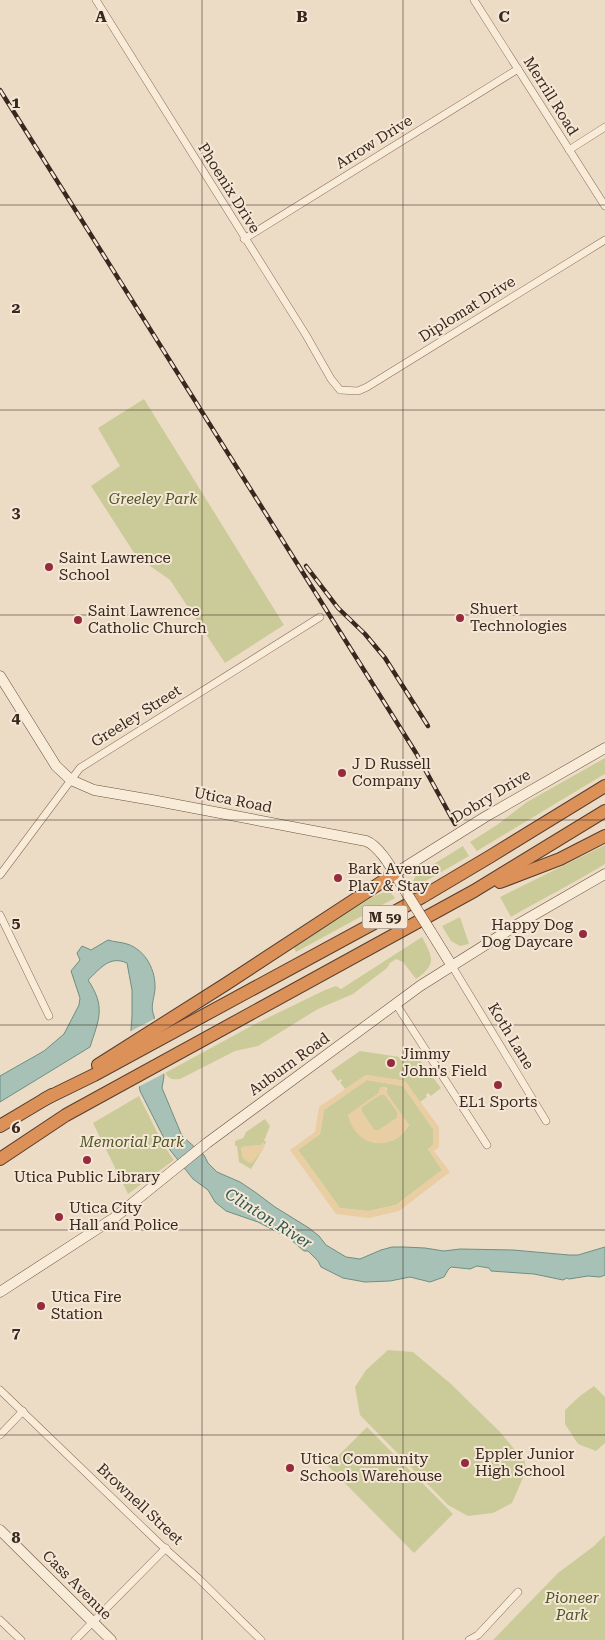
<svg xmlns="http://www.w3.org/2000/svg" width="605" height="1640" font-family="'Roboto Serif',serif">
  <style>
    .green { fill: #cbcb99; fill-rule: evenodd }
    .sand { fill: #e9cda3; fill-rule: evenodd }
    .water { fill: #a7c1b6; stroke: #6d8f82 }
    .pier { fill: #eddcc5 }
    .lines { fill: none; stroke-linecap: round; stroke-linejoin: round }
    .street-casing { stroke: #886e5b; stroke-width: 8 }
    .secondary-casing { stroke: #6a4f3e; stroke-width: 11 }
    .highway-casing { stroke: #563d2f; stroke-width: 14 }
    .street { stroke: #f8ebd8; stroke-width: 7 }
    .secondary { stroke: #f8ebd8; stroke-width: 10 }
    .highway { stroke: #db9158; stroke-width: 12 }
    .rail-casing { stroke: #38281f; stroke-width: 4.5 }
    .rail { stroke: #f5e7d5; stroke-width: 2.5; stroke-dasharray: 8; stroke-linecap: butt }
    .secondary-bridge-casing { stroke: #6a4f3e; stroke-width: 11; stroke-linecap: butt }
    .secondary-bridge { stroke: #f8ebd8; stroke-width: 10 }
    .grid { fill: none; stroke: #38281f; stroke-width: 1; stroke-opacity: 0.55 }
    .poi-dot { fill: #962c3b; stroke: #f5e7d5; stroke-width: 2 }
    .labels { text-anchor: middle; stroke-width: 4; stroke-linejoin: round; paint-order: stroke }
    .shield { fill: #f5e7d5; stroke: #716156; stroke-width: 1 }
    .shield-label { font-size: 14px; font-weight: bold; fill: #38281f }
    .street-label { font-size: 15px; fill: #38281f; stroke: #f5e7d5 }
    .park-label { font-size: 15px; font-style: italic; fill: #4f5526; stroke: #f5e7d5 }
    .poi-label { font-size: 15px; fill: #38281f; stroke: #f5e7d5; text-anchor: start }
    .water-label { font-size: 16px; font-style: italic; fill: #2f5850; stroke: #f5e7d5 }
    .grid-label { font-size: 16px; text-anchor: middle; font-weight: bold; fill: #38281f; stroke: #f5e7d5; stroke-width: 4; stroke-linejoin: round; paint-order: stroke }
  </style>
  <rect width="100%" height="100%" fill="#eddcc5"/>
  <!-- green -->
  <g class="green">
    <path d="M144,399L284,625L225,663L170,580L136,556L91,486L120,466L98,428Z"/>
    <path d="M605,758V774L603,775L477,851L470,842L497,825L527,802Z"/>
    <path d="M605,845V864C574,883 542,899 511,917L500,897Z"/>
    <path d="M463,846L469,856L415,887L413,881L416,875Z"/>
    <path d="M387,891L390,892L395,898L296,952L294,948L298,945L372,897Z"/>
    <path d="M460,917L469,944L460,946L451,941L442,926Z"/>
    <path d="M422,937C433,958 437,964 416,979L403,962L396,959L390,963L387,968L353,994L318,1009L258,1046L235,1051L180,1079C172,1080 169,1079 165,1073L255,1024L325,990L336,986L341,989Z"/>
    <path d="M360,1051L420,1060L441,1088L431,1096L428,1093L426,1095L427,1097L420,1102L405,1081L366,1075L345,1089L340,1082L342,1081L341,1079L338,1081L331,1071Z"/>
    <path d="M367,1080L403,1086L433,1129V1145L428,1149L442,1170L396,1205L368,1211L340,1208L298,1150L320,1134L324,1110ZM384,1087L387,1088V1094L409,1125C401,1139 389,1144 374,1143L348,1115L379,1093L380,1088Z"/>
    <path d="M380,1094L385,1095L398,1113L397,1118L379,1130H374L362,1112V1107Z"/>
    <path d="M139,1096L164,1146L174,1160L128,1194L93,1123Z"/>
    <path d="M265,1119L270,1126L264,1141H266L265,1145L263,1143L261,1145L242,1147L241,1150L250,1163L264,1147L251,1169L239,1162L237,1146H235V1141L243,1138L246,1132Z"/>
    <path d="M388,1350L413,1352L451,1384L500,1432L525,1462L526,1471L512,1503L493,1513L468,1516L448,1505L360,1415L355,1387L366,1370Z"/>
    <path d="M594,1386L605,1397V1443L596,1451L578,1444L565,1424V1410L580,1396Z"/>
    <path d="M367,1427L453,1514L414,1553L328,1466Z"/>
    <path d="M605,1535V1640H493L558,1573L594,1546Z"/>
  </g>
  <!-- sand -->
  <g class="sand">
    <path d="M366,1075L405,1081L439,1127V1147L434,1151L450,1172L399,1211L369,1218L336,1214L290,1150L315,1132L319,1107ZM367,1080L403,1086L433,1129V1145L428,1149L442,1170L396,1205L368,1211L340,1208L298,1150L320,1134L324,1110Z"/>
    <path d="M384,1087L387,1090V1094L409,1125C392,1154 355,1147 348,1115L379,1093L380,1088ZM380,1095H385L398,1113L397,1118L379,1130H374L362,1112V1107Z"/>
    <path d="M263,1143L265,1146L252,1163C243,1162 240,1155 242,1147L261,1145Z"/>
  </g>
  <!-- water -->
  <path class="water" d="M108,940C114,942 121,942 127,944C146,950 156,971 155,989C154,1000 150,1006 154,1016L164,1076L162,1088L182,1136L204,1155L208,1163L217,1172L240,1182L255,1192L275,1207L309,1228L319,1236L326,1245L346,1257L360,1259L381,1250L392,1247H404L425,1248L444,1251L460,1249L513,1250L569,1255H578L605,1247V1275L600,1277L588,1276L569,1279L567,1278L563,1280L534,1274L491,1271L489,1268L477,1266L470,1269L451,1267L448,1270L444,1277L430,1282L410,1277L390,1281L365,1282L343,1278L321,1267L318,1261L308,1251H304L289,1238L258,1222L226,1211L215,1202L208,1190L193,1179L170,1150L140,1091L131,1030L132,1016V990L127,963C109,955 100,969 88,980C106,1007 99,1019 90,1047L0,1102V1076L44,1051L64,1034L79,1005L80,998L71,971L80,960L77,953L82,946L91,950Z"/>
  <!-- pier -->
  <path class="pier" d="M156,1018L165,1073L138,1087L129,1032Z"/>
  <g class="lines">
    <!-- street casing -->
    <g class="street-casing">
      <g id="street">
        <path d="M96,0L306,335L331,379L340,390L358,391L367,387L605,240"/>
        <path d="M474,0L605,206"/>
        <path d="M569,150L605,127"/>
        <path d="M244,239L518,69"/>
        <path d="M0,875L80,768L320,617"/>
        <path d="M0,915L49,1016"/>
        <path d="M452,966L546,1121"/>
        <path d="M396,1004L487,1145"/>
        <path d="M0,1390L160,1544L198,1578L261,1640"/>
        <path d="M0,1435L23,1411"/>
        <path d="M0,1620L21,1640"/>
        <path d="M75,1640L166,1548"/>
        <path d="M469,1640L478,1635L518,1592"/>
      </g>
    </g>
    <!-- secondary casing -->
    <g class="secondary-casing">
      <g id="secondary">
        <path d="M0,676L56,766L71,780L94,790L152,800L366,841C382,847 396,877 406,892"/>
        <path d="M394,874L485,817L605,748"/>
        <path d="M431,932L452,966"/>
        <path d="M0,1292L114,1218L207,1143L420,986L520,923L605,874"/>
        <path d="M0,1530L111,1640"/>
      </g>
    </g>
    <!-- highway casing -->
    <g class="highway-casing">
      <g id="highway">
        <path d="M500,882L560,859L605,836"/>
        <path d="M98,1065L226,984L394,874"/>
        <path d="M45,1099L94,1075L422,897L491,856L605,786"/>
        <path d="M0,1126L52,1095"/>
        <path d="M0,1159L66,1115L474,891L605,811"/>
      </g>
    </g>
    <!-- street -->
    <use href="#street" class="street"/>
    <!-- secondary -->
    <use href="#secondary" class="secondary"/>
    <!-- highway -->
    <use href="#highway" class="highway"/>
    <!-- rail casing -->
    <g class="rail-casing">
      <g id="rail">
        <path d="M0,90L416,753L455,824"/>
        <path d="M306,566L338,608L365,634L385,658L428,726"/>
      </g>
    </g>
    <!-- rail -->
    <use href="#rail" class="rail"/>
    <!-- secondary-bridge casing -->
    <g class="secondary-bridge-casing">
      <path id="secondary-bridge" d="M406,892L431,932"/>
    </g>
    <!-- secondary-bridge -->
    <use href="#secondary-bridge" class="secondary-bridge"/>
  </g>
  <!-- grid -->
  <path class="grid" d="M202,0V1640M403,0V1640M0,205H605M0,410H605M0,615H605M0,820H605M0,1025H605M0,1230H605M0,1435H605"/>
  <!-- markers -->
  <g class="poi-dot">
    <circle cx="49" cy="567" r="5"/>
    <circle cx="460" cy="618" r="5"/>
    <circle cx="78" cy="620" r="5"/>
    <circle cx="342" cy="773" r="5"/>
    <circle cx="338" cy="878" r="5"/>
    <circle cx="583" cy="934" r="5"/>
    <circle cx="391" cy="1063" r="5"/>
    <circle cx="498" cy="1085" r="5"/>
    <circle cx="87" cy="1160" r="5"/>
    <circle cx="59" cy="1217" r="5"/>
    <circle cx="41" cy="1306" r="5"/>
    <circle cx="465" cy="1463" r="5"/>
    <circle cx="290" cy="1468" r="5"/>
  </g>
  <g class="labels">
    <!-- shield labels -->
    <rect class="shield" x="362.5" y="905.5" width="45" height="23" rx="4"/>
    <g class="shield-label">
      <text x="385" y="922">M 59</text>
    </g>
    <!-- street labels -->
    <g class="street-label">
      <text transform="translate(551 96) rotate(58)" y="5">Merrill Road</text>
      <text transform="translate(374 142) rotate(-32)" y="5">Arrow Drive</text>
      <text transform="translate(229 188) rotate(58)" y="5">Phoenix Drive</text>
      <text transform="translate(467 309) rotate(-32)" y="5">Diplomat Drive</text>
      <text transform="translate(136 716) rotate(-32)" y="5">Greeley Street</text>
      <text transform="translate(491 796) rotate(-31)" y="5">Dobry Drive</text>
      <text transform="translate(233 800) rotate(11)" y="5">Utica Road</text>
      <text transform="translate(511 1036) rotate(59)" y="5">Koth Lane</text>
      <text transform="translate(289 1064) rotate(-36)" y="5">Auburn Road</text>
      <text transform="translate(140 1504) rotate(43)" y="5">Brownell Street</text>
      <text transform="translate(77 1585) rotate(45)" y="5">Cass Avenue</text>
    </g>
    <!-- park labels -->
    <g class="park-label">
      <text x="153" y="504">Greeley Park</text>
      <text x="132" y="1147">Memorial Park</text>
      <text x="572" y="1603">Pioneer<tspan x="572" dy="17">Park</tspan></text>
    </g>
    <!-- poi labels -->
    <g class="poi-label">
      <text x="59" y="563">Saint Lawrence<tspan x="59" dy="17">School</tspan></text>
      <text x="470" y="614">Shuert<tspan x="470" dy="17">Technologies</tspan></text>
      <text x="88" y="616">Saint Lawrence<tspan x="88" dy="17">Catholic Church</tspan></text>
      <text x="352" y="769">J D Russell<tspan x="352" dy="17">Company</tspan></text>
      <text x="348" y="874">Bark Avenue<tspan x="348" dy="17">Play &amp; Stay</tspan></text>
      <text x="573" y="930" text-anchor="end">Happy Dog<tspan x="573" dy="17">Dog Daycare</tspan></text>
      <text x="401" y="1059">Jimmy<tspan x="401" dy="17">John's Field</tspan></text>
      <text x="498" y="1107" text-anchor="middle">EL1 Sports</text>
      <text x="87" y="1182" text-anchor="middle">Utica Public Library</text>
      <text x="69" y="1213">Utica City<tspan x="69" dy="17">Hall and Police</tspan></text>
      <text x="51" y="1302">Utica Fire<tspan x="51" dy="17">Station</tspan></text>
      <text x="475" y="1459">Eppler Junior<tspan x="475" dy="17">High School</tspan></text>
      <text x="300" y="1464">Utica Community<tspan x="300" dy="17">Schools Warehouse</tspan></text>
    </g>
    <!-- water labels -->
    <g class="water-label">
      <text transform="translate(269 1218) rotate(32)" y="6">Clinton River</text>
    </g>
  </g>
  <g class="grid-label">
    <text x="101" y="22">A</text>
    <text x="302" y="22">B</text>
    <text x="504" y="22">C</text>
    <text x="16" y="108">1</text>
    <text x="16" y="313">2</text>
    <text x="16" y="518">3</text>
    <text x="16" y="723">4</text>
    <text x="16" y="928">5</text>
    <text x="16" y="1133">6</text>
    <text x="16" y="1338">7</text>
    <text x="16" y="1543">8</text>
  </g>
</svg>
